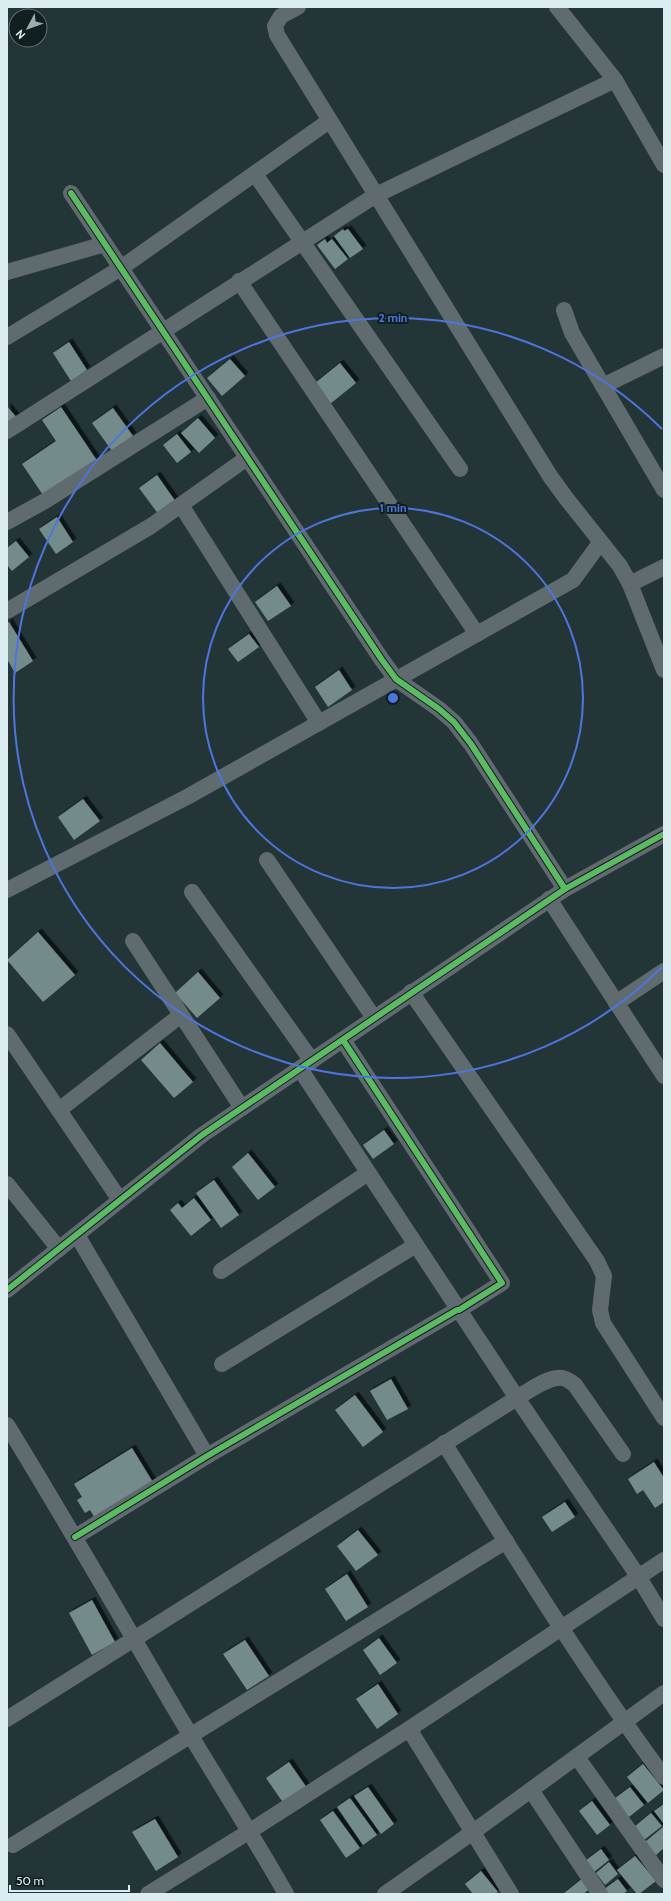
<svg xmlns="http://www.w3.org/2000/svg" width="671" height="1901" font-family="Cabin,sans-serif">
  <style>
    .building { fill: #738c8b; filter: url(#shadow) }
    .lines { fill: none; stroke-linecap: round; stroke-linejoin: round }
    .minor { stroke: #606b6f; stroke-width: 16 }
    .cycleway-casing { stroke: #121f21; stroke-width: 8 }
    .cycleway { stroke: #5cba63; stroke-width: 6 }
    .ring { fill: none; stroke: #4c76de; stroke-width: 2 }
    .centre { fill: #4c76de; stroke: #121f21; stroke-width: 2 }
    .ring-label { font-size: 12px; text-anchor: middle; font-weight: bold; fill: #4c76de; stroke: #121f21; stroke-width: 4; stroke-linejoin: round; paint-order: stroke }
  </style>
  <defs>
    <filter id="shadow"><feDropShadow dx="3.5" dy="-3.5" stdDeviation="0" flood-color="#0009"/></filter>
  </defs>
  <rect width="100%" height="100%" fill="#243538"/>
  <!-- building -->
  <g class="building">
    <path d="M343,229L344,231L348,229L363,249L350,258L334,236Z"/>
    <path d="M325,239L327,243L332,239L348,259L335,269L317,245Z"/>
    <path d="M69,342L87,370L71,381L53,353Z"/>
    <path d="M230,359L245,376L222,396L207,378Z"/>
    <path d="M340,363L356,383L330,404L314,384Z"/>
    <path d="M7,406L17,418L7,426Z"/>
    <path d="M61,407L98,462L45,498L22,464L56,441L42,420Z"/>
    <path d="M113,408L133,436L112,451L92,423Z"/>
    <path d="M198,418L215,438L199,453L181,433Z"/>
    <path d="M177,434L191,452L177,463L163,445Z"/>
    <path d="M157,475L176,502L159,515L139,488Z"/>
    <path d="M57,517L73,542L56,554L39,529Z"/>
    <path d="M16,541L29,557L12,571L7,565V548Z"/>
    <path d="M277,586L291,606L268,621L255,602Z"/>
    <path d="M9,622L33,661L15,673L7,659V623Z"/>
    <path d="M249,634L259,647L238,662L228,649Z"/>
    <path d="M339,670L352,690L328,707L315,687Z"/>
    <path d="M83,799L100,821L74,840L58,817Z"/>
    <path d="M38,932L75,975L43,1002L7,960Z"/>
    <path d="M198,972L220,998L197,1018L175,993Z"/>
    <path d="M160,1043L193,1082L174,1098L141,1060Z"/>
    <path d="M384,1130L394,1144L373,1159L363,1145Z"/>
    <path d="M248,1153L275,1187L258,1200L232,1167Z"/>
    <path d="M214,1180L239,1215L221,1228L196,1193Z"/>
    <path d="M194,1198L211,1220L191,1236L170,1210L178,1203L182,1208Z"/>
    <path d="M391,1379L408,1409L387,1420L370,1391Z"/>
    <path d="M355,1395L383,1432L363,1447L335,1410Z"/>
    <path d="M132,1448L154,1484L96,1520L90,1510L85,1513L77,1500L82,1497L74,1484Z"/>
    <path d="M654,1462L664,1478V1502L655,1508L643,1490L637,1494L628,1479Z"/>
    <path d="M565,1502L575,1517L552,1532L542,1517Z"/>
    <path d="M358,1530L378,1555L356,1571L337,1546Z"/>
    <path d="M347,1574L368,1607L346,1621L325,1589Z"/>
    <path d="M92,1600L115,1642L92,1655L69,1613Z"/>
    <path d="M379,1638L397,1663L380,1675L363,1650Z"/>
    <path d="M245,1640L269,1676L247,1690L223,1654Z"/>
    <path d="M378,1684L398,1714L377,1729L356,1699Z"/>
    <path d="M289,1762L307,1788L284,1804L266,1778Z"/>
    <path d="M643,1764L664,1790L648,1803L627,1777Z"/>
    <path d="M368,1787L394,1824L381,1834L354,1796Z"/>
    <path d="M630,1787L644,1805L629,1817L614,1799Z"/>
    <path d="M350,1798L377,1835L363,1845L337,1807Z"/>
    <path d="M592,1801L610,1825L597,1835L579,1811Z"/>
    <path d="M664,1804V1824L654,1811Z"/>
    <path d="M333,1811L360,1848L346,1858L320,1820Z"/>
    <path d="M651,1813L662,1826L644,1840L634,1827Z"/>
    <path d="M155,1819L178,1857L156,1871L132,1832Z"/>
    <path d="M663,1827L664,1848L656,1855L645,1842Z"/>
    <path d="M601,1849L609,1860L594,1872L585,1861Z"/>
    <path d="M635,1856L656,1881L639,1894H637L617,1870Z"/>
    <path d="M609,1862L618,1874L605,1885L596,1873Z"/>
    <path d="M481,1871L498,1892L495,1894H473L465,1884Z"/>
    <path d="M583,1878L591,1888L583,1894H563Z"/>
    <path d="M618,1879L627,1891L623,1894H606L603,1890Z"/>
  </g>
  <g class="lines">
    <!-- minor -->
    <g class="minor">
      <path d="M298,7L281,16L275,26L277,35L550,476L566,498L620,566L630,584L664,670"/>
      <path d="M557,7L615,80L664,165"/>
      <path d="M255,174L460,469"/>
      <path d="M71,193L382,660L396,679L439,709L454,722L471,744L565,889"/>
      <path d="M7,272L105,244"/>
      <path d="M239,281L477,634"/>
      <path d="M564,310L572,333L664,490"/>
      <path d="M7,337L121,268L329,121"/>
      <path d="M603,386L664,356"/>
      <path d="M7,431L376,195L615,80"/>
      <path d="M181,505L319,723"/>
      <path d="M7,522L45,501L208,398"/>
      <path d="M630,584L664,567"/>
      <path d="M7,611L151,526L247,458"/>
      <path d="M267,860L374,1018"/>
      <path d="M7,890L187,797L573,580L600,543"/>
      <path d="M192,892L312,1061"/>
      <path d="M549,899L664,1076"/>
      <path d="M133,941L242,1108"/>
      <path d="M411,992L597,1261L604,1276L600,1310L603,1323L664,1418"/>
      <path d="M616,1003L664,971"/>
      <path d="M7,1034L120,1200"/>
      <path d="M300,1069L517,1398L638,1576L664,1619"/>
      <path d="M59,1110L181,1015"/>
      <path d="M7,1184L59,1249"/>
      <path d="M77,1235L207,1456"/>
      <path d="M221,1271L368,1173"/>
      <path d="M7,1290L202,1135L565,889L664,834"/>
      <path d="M222,1364L416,1245"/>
      <path d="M7,1425C66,1521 122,1619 179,1716C214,1775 252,1834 286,1894"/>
      <path d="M444,1443C515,1556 585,1670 664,1777"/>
      <path d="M75,1537L207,1456L457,1310H459L502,1283L343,1040"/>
      <path d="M7,1719L517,1398C529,1391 544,1379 558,1378C564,1377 570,1381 575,1385L623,1454"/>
      <path d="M409,1729L511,1894"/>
      <path d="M577,1757L664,1880"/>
      <path d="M531,1790L600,1894"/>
      <path d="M13,1845L506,1541"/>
      <path d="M148,1894L250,1831L409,1729L664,1560"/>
      <path d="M385,1894L473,1832L664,1693"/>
    </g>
    <!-- cycleway casing -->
    <g class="cycleway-casing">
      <g id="cycleway">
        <path d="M71,193L382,660L396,679L439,709L454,722L471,744L565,889"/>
        <path d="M7,1290L202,1135L565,889L664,834"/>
        <path d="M75,1537L207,1456L457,1310H459L502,1283L343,1040"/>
      </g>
    </g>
    <!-- cycleway -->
    <use href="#cycleway" class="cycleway"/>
  </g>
  <!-- distance rings -->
  <g class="ring">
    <circle cx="393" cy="698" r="190"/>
    <path d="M662 967A380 380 0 1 1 662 429"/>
  </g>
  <circle cx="393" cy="698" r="6" class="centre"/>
  <g class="ring-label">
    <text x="393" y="322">2 min</text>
    <text x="393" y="512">1 min</text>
  </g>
  <!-- border -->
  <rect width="671" height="1901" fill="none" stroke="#dbedf0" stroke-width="16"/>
  <!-- north arrow -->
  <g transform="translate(28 28) rotate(229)"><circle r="19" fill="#121f21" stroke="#627174"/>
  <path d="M0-3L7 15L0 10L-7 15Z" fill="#9badb0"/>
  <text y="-6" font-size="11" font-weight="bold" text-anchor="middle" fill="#dbedf0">N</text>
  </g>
  <!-- scale -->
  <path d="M10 1885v6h119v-6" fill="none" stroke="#dbedf0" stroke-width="2"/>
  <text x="16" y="1885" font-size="12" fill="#dbedf0" stroke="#121f21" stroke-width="3" paint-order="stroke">50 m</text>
</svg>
